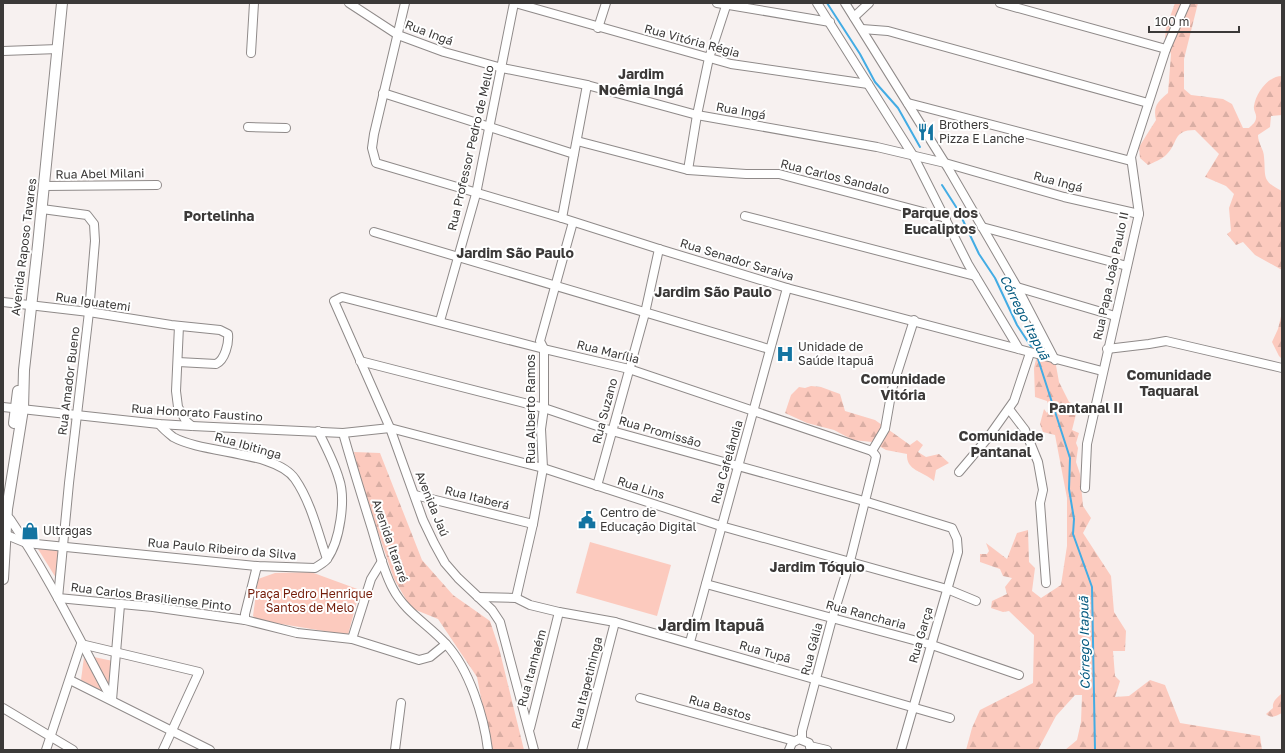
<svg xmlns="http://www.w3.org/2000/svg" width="1285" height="753" font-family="'Golos Text',sans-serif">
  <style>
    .forest { fill: url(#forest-firs) }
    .park { fill: #fccabe }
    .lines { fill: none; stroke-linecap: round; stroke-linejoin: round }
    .stream { stroke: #43ace4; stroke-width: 2 }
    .minor-casing { stroke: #8f8a89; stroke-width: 10 }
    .major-casing { stroke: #8f8a89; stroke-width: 12 }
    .minor { stroke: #fff; stroke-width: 8 }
    .major { stroke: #fff; stroke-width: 10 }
    .labels { text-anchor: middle; stroke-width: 4; stroke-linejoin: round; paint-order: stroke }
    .street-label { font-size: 12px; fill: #3b3938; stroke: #fff }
    .poi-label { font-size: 12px; fill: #3b3938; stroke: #fff; text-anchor: start }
    .park-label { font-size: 12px; fill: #741d0a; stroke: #fff }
    .water-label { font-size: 13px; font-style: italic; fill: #03597f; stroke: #fff }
    .quarter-label { font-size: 14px; font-weight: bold; fill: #3b3938; stroke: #fff }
    .district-label { font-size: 16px; font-weight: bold; fill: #3b3938; stroke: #fff }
  </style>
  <defs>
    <pattern id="forest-firs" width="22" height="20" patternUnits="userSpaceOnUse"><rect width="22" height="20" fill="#fccabe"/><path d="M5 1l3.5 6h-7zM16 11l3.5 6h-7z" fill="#d9aea4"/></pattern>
  </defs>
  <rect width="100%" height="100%" fill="#f7f1f0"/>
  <!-- forest -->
  <g class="forest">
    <path d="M1175,3H1198L1184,59V89L1191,95L1223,99L1232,104L1243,128H1249C1252,125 1256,122 1256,118C1257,114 1253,111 1254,106C1256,93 1268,76 1282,76V115L1271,116L1270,127L1258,135C1258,144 1264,149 1264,157C1266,176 1261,181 1282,191V270L1255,255L1243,242L1236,245L1227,234L1231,231L1229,208L1234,194L1226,186L1205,177L1219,154L1195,130C1172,130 1179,143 1166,155C1161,160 1154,162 1148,165L1140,158L1139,147L1156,120C1153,107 1157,102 1168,93L1171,54L1165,38L1166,28Z"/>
    <path d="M1282,312V359L1279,356L1272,342L1278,329Z"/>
    <path d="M1037,355L1055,360L1059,382L1069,402L1078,406L1072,430L1079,433L1076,443L1078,448L1076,462L1080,474L1083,506L1091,518L1083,533L1111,576L1114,612L1126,631L1125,651H1113L1115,676L1120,681L1115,697L1129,696L1150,680L1165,685L1180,723L1260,736L1262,750H1065L1077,740L1081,722L1082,695H1075L1056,716L1038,750H966L972,728L980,710L1033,683L1034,635L1009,611L1003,612L991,608L992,601L1007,594L1005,587L1012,578L1003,576L1000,569L980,562V554H987L989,551L986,543L1007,559L1017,533L1028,530L1029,562L1035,568L1032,591L1041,598L1061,585L1067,546V498L1055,435L1043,432L1040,424L1044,409L1047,413L1050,409L1047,401L1035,397L1034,368Z"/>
    <path d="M811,386L821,387L840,394L845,411L875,420L910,445L917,440L923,445L918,452L926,457L939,454L949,463L936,470L934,481C923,471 906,471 907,454L886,450L872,442L853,440L834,430L807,423L785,413L791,395L799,387L805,388Z"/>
    <path d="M354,452L380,453L422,560L453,595L490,621L499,648L524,750H491L477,677L438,619L411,608L394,579L358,473Z"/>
    <path d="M1282,693V713C1276,716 1272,719 1266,714L1273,708C1272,701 1277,698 1282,693Z"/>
  </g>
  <!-- park -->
  <g class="park">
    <path d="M590,542L671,565L657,616L576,593Z"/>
    <path d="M38,549L59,550L56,578Z"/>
    <path d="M311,572L360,590L348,635L257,620L253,616L258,579L275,573Z"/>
    <path d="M89,656L113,661L109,690Z"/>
    <path d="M84,657L102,691L81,680Z"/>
  </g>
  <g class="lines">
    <!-- stream -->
    <g class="stream">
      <path d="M827,3L860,54L875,82L898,108L920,147"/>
      <path d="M942,185L958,210L979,254L995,278L1017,325L1034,351"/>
      <path d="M1037,356L1070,458L1069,489L1074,519L1073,534L1092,587L1095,750"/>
    </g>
    <!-- minor casing -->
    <g class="minor-casing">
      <g id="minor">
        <path d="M349,3L398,35L444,52L502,68L587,85L697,115L877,147L945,163L1064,197L1139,214"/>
        <path d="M405,3L374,134L372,148L376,163L562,218L659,249L787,288L1102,371"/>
        <path d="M515,3L731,64L868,84"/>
        <path d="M717,3L830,22"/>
        <path d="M817,3L914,157L968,264L1019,349"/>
        <path d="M845,3L948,168L1017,287L1055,360"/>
        <path d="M1000,3L1166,49"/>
        <path d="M854,17L869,3"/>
        <path d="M598,28L606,3"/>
        <path d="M862,29L888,31L1148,103"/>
        <path d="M3,51L58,49"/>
        <path d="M251,53L254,3"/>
        <path d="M383,93L574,154"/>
        <path d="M908,103L1131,161"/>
        <path d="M248,127L286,128"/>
        <path d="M577,141L688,170L746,174H779L946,218"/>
        <path d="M688,170L697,115L709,58L726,6"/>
        <path d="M44,186L157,185"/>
        <path d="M42,209L87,215L94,224L95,241L89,312L69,483L58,598"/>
        <path d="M745,216L975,276"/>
        <path d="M562,218L587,85"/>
        <path d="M982,227L1127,266"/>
        <path d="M374,232L769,349"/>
        <path d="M1017,287L1115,316"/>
        <path d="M3,302L89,312L171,325L220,330L228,334C229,343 225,360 216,364L178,362"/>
        <path d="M440,321L476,194L514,3"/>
        <path d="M179,326L176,391L178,407L186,421L192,426"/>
        <path d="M1107,349L1149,344L1166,341L1282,368"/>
        <path d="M360,361L544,408L612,431L864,501L952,528L957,539L958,552L901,750"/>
        <path d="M3,407L159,424L192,426L343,433L390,428L543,468L721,526L947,589L976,601"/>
        <path d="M1009,409L1025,430L1038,462L1043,490L1040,503L1046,583"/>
        <path d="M159,424C163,429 168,433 173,437C203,454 276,451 295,479C311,502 318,533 327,559"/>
        <path d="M343,433C352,465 362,497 372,529C378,549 383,570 393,589C405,612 429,625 446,644C469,669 484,716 488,750"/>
        <path d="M872,451L885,429L892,389L914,320"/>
        <path d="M959,472L987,439L1014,401L1030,353"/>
        <path d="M597,486L645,313L659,249"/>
        <path d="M1085,488L1087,444L1139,214L1131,157L1166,49L1186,3"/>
        <path d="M415,495L533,524"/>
        <path d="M10,519C49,576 79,639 112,700"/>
        <path d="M3,532L9,536L26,543L257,566L315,568C319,565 324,563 327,559C340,541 346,499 339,479C334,462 326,447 318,431"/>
        <path d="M706,584L932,645L1019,675"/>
        <path d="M478,597L516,598L530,605L559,612L615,622L950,718"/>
        <path d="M58,598L153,607L245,620L297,633L352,639L419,660L430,657L446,644"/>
        <path d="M516,598L533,524L543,468L541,429L544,408V349L540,341L573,222"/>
        <path d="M245,620V614L257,566"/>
        <path d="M352,639L371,579L382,561"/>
        <path d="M690,642L787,288"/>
        <path d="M81,644L199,672L163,750"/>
        <path d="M70,680L210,750"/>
        <path d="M640,698L794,741"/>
        <path d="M112,700L120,605"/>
        <path d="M3,708L73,750"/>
        <path d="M530,728L559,612"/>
        <path d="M802,739V731L832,619L850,561L875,461L876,456L872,451"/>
        <path d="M810,746L827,750"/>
        <path d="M46,750L81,644"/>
        <path d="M395,750L401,703"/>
        <path d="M534,750L500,622L492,610L458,578L445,563L434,543L423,520L390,428L334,301L342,297L544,349L629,369L872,451"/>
        <path d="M582,750L615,622"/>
        <path d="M789,750L792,743L799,739L809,743L811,750"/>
      </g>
    </g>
    <!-- major casing -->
    <g class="major-casing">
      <g id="major">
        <path d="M14,423L18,391"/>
        <path d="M3,579L7,509L23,409L24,370L38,245L62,3"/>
      </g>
    </g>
    <!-- minor -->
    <use href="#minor" class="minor"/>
    <!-- major -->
    <use href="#major" class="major"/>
  </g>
  <!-- icons -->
  <defs>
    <g id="restaurant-bare" transform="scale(1.38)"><path d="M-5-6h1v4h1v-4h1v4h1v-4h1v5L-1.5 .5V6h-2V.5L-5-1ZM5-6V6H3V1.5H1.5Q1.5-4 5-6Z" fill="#1374a1" stroke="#fff" stroke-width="2.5" paint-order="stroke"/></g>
    <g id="hospital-bare" transform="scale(1.38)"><path d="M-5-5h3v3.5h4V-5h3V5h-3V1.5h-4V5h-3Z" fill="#1374a1" stroke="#fff" stroke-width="2.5" paint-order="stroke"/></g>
    <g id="civic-bare" transform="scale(1.38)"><path d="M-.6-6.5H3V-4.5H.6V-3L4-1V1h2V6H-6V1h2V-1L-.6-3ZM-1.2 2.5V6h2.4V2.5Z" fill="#1374a1" stroke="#fff" stroke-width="2.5" paint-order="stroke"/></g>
    <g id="shop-bare" transform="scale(1.38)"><path d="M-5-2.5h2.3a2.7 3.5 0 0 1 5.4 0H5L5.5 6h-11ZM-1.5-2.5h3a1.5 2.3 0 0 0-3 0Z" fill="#1374a1" stroke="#fff" stroke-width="2.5" paint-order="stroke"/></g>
  </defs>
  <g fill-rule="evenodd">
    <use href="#restaurant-bare" x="926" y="132"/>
    <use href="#hospital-bare" x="785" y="354"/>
    <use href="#civic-bare" x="587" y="520"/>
    <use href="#shop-bare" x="30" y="531"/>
  </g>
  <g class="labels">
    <!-- street labels -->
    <g class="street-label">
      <text transform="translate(429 33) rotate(21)" y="4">Rua Ingá</text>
      <text transform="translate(692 41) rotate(15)" y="4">Rua Vitória Régia</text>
      <text transform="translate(741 111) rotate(10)" y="4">Rua Ingá</text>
      <text transform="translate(471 148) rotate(-77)" y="4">Rua Professor Pedro de Mello</text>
      <text transform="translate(100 174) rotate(-1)" y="4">Rua Abel Milani</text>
      <text transform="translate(835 177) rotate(14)" y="4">Rua Carlos Sandalo</text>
      <text transform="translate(1058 182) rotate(15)" y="4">Rua Ingá</text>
      <text transform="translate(24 247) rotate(-83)" y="4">Avenida Raposo Tavares</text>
      <text transform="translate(737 260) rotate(17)" y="4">Rua Senador Saraiva</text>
      <text transform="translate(1111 276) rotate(-78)" y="4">Rua Papa João Paulo II</text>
      <text transform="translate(93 302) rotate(8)" y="4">Rua Iguatemi</text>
      <text transform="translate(608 352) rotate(14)" y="4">Rua Marília</text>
      <text transform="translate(69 381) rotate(-83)" y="4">Rua Amador Bueno</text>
      <text transform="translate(531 409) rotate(-90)" y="4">Rua Alberto Ramos</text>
      <text transform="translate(605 411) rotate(-75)" y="4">Rua Suzano</text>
      <text transform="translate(197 413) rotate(4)" y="4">Rua Honorato Faustino</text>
      <text transform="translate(660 432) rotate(16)" y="4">Rua Promissão</text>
      <text transform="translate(248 446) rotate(16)" y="4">Rua Ibitinga</text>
      <text transform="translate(727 462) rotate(-74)" y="4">Rua Cafelândia</text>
      <text transform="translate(641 488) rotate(18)" y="4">Rua Lins</text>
      <text transform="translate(477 498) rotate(14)" y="4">Rua Itaberá</text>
      <text transform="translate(432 504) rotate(68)" y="4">Avenida Jaú</text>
      <text transform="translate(390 541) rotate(71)" y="4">Avenida Itararé</text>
      <text transform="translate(222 549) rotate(5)" y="4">Rua Paulo Ribeiro da Silva</text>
      <text transform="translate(151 597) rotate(7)" y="4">Rua Carlos Brasiliense Pinto</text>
      <text transform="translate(866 615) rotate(15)" y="4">Rua Rancharia</text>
      <text transform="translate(921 635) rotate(-74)" y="4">Rua Garça</text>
      <text transform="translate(812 649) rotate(-75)" y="4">Rua Gália</text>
      <text transform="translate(765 652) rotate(16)" y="4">Rua Tupã</text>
      <text transform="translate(532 668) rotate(-75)" y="4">Rua Itanhaém</text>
      <text transform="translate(587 683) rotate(-76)" y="4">Rua Itapetininga</text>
      <text transform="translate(720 708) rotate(16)" y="4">Rua Bastos</text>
    </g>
    <!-- poi labels -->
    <g class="poi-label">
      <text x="939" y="129">Brothers<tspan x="939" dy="14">Pizza E Lanche</tspan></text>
      <text x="798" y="351">Unidade de<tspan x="798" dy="14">Saúde Itapuã</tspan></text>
      <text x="600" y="517">Centro de<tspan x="600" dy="14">Educação Digital</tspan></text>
      <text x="43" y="535">Ultragas</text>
    </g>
    <!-- park labels -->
    <g class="park-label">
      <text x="310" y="598">Praça Pedro Henrique<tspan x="310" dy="14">Santos de Melo</tspan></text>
    </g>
    <!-- water labels -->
    <g class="water-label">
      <text transform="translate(1025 317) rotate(63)" y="5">Córrego Itapuã</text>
      <text transform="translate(1084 643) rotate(-91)" y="5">Córrego Itapuã</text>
    </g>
    <!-- quarter labels -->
    <g class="quarter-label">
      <text x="641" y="79">Jardim<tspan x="641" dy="16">Noêmia Ingá</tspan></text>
      <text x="940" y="218">Parque dos<tspan x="940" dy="16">Eucaliptos</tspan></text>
      <text x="219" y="221">Portelinha</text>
      <text x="515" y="258">Jardim São Paulo</text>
      <text x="713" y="297">Jardim São Paulo</text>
      <text x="1169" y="380">Comunidade<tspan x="1169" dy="16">Taquaral</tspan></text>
      <text x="903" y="384">Comunidade<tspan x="903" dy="16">Vitória</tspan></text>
      <text x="1086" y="413">Pantanal II</text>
      <text x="1001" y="441">Comunidade<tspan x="1001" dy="16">Pantanal</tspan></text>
      <text x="817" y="572">Jardim Tóquio</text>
    </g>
    <!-- district labels -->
    <g class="district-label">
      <text x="711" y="631">Jardim Itapuã</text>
    </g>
  </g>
  <!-- border -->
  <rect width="1285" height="753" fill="none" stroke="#3b3938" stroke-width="8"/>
  <!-- scale -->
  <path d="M1149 26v6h90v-6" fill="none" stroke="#3b3938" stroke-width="2"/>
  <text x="1155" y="26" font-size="12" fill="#3b3938" stroke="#ffffff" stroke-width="3" paint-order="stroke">100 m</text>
</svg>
